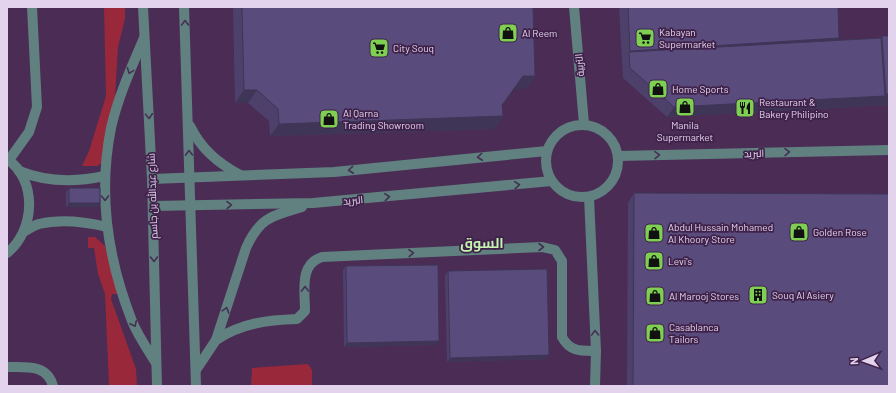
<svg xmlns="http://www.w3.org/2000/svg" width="896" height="393" font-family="Barlow,Cairo,sans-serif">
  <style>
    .green { fill: #99283a }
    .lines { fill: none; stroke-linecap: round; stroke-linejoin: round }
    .minor { stroke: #618080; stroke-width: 10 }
    .wall { fill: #4d416b }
    .shaded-wall { fill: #3e3557 }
    .building { fill: #594c7c; stroke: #3e3557 }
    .oneway { stroke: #443052 }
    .labels { text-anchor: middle; stroke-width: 3.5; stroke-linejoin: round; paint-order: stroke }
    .poi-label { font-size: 10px; fill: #e4d3ec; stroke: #3f224a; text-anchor: start }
    .street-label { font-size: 10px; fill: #e4d3ec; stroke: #3f224a }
    .district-label { font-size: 14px; font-weight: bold; fill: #c5f3b0; stroke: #3f224a }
  </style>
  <rect width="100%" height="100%" fill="#4a2c55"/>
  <!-- green -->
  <g class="green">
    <path d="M104,7H125V19L118,47L115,97L102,163L97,166H82L89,151L106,96Z"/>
    <path d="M88,237H95L105,246L118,292V294H112L111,299L136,369L137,386H109L105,294L98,274L94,248H88Z"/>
    <path d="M308,364L312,370V386H251L252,368Z"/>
  </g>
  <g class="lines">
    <!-- minor -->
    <g class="minor">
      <path d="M143,7L152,179L157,386"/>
      <path d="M184,7L196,386"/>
      <path d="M574,7L584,124"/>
      <path d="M144,38C132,66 118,97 111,128C98,193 108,260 132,321C138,336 148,350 156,363"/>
      <circle cx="582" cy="161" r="36"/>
      <path d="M190,126C201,149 218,163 240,175"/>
      <path d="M618,156L889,150"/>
      <path d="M7,159C38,180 35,231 7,253"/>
      <path d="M9,160L29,132L37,107L32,7"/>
      <path d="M19,171C46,182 77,182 105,176"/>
      <path d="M152,179L334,172L547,151"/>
      <path d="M589,197L596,351L595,386"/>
      <path d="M153,206L313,203L552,181"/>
      <path d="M25,231C29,229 34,225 39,224C60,219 86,222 107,227"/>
      <path d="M216,340C241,323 268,320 297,319L305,311C305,291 299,264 322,257L542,247L555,250L562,261V337C570,352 581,351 596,351"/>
      <path d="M7,367C26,367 47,364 53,386"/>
      <path d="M196,370L216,340L246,248C260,217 272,216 302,207"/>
    </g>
  </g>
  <!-- wall -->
  <g class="wall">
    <path d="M233,7H533L535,76L526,89H514L502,106L503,116L494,129L270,136L269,121L248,103H235Z"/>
    <path d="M619,7H838L839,38L838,40L881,38L882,36L889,105L667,117L623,78Z"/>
    <path d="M69,188L97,207H66V192Z"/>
    <path d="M634,193L889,386H627L628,203Z"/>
    <path d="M346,266L436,345L344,347L343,270Z"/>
    <path d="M448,271L546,359L447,362L445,275Z"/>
  </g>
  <!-- shaded-wall -->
  <g class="shaded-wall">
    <path d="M839,38L831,50L629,52L630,51Z"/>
    <path d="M523,76H535L526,89H514L494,117L503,116L494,129L270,136L279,124Z"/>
    <path d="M244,90H257L248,103H235Z"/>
    <path d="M886,94H889V105L667,117L674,107L885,96Z"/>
    <path d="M69,203H100L97,207H66Z"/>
    <path d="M439,341L436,345L344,347L347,343Z"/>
    <path d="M549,355L546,359L447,362L450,358Z"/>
  </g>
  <!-- building -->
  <g class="building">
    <path d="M242,7H533L535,76H523L502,105L503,116L279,124L278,109L257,90H244Z"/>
    <path d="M628,7H838L839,38L630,51Z"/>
    <path d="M882,36H889V94H886Z"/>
    <path d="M881,38L885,96L674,107L630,68L629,52Z"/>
    <rect x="69" y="188" width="31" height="15"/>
    <path d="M634,193L889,194V386H633Z"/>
    <path d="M438,265L439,341L347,343L346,266Z"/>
    <path d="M547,269L549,355L450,358L448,271Z"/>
  </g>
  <!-- one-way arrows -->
  <defs><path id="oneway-chevron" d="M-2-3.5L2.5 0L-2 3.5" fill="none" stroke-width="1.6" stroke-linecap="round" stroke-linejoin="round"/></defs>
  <g class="oneway">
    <use href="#oneway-chevron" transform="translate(185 23) rotate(-92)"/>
    <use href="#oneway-chevron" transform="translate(130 71) rotate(111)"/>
    <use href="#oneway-chevron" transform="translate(149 116) rotate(87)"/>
    <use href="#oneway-chevron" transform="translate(787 152) rotate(-1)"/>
    <use href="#oneway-chevron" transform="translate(189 153) rotate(-91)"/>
    <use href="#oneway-chevron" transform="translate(657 155) rotate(-1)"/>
    <use href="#oneway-chevron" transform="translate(480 157) rotate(174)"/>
    <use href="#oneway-chevron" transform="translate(351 170) rotate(174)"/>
    <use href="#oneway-chevron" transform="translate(517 185) rotate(-5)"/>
    <use href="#oneway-chevron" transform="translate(387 197) rotate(-5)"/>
    <use href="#oneway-chevron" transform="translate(105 198) rotate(89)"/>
    <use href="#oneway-chevron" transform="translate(229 205) rotate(-1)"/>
    <use href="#oneway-chevron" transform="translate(541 247)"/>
    <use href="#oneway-chevron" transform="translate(411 253) rotate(-3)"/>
    <use href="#oneway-chevron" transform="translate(154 259) rotate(89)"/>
    <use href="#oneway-chevron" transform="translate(305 289) rotate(-90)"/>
    <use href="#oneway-chevron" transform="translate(226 310) rotate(-72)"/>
    <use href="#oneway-chevron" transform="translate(134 324) rotate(65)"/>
    <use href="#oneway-chevron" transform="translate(595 333) rotate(-92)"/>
  </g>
  <!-- icons -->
  <defs>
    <g id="shop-square" transform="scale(1)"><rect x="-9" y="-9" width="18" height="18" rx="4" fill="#7fd052" stroke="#3f224a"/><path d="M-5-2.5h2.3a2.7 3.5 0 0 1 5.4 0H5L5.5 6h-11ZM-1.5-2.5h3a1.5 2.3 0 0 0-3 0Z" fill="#111"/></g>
    <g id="supermarket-square" transform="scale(1)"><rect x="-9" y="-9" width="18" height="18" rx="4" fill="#7fd052" stroke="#3f224a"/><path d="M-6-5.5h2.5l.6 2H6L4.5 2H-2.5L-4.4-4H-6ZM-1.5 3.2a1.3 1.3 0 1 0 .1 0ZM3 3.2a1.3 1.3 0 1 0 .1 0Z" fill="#111"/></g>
    <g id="restaurant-square" transform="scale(1)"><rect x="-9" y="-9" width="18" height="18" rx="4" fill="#7fd052" stroke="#3f224a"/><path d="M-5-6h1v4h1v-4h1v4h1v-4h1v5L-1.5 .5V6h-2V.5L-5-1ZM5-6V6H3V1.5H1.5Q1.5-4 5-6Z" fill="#111"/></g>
    <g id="building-square" transform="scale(1)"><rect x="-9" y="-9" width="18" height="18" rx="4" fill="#7fd052" stroke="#3f224a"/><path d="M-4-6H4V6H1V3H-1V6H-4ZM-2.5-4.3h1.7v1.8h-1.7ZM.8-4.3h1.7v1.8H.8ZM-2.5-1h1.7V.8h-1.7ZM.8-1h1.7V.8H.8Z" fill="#111"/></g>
  </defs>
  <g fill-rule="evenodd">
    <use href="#shop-square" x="508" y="33"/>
    <use href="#supermarket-square" x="645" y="38"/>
    <use href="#supermarket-square" x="379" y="48"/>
    <use href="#shop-square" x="658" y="89"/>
    <use href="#shop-square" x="685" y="107"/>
    <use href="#restaurant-square" x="745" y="108"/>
    <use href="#shop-square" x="329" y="119"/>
    <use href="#shop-square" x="799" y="232"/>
    <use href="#shop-square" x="654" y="233"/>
    <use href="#shop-square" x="654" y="261"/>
    <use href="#building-square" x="758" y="295"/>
    <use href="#shop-square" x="655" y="296"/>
    <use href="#shop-square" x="655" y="333"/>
  </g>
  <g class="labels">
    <!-- poi labels -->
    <g class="poi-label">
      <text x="659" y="36">Kabayan<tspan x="659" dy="12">Supermarket</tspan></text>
      <text x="522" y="37">Al Reem</text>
      <text x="393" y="52">City Souq</text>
      <text x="672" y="93">Home Sports</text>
      <text x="759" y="106">Restaurant &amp;<tspan x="759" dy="12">Bakery Philipino</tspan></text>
      <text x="343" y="117">Al Qarna<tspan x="343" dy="12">Trading Showroom</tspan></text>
      <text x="685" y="129" text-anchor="middle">Manila<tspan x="685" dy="12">Supermarket</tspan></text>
      <text x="668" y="231">Abdul Hussain Mohamed<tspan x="668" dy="12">Al Khoory Store</tspan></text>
      <text x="813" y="236">Golden Rose</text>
      <text x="668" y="265">Levi's</text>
      <text x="772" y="299">Souq Al Asiery</text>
      <text x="669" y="300">Al Marooj Stores</text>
      <text x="669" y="331">Casablanca<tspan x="669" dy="12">Tailors</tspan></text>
    </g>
    <!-- street labels -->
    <g class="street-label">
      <text transform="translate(579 65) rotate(-95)" y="4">التربية</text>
      <text transform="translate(754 153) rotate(-1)" y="4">البريد</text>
      <text transform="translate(152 196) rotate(-92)" y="4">شارع عبدالله بن جاسم</text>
      <text transform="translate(353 200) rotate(-5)" y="4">البريد</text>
    </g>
    <!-- district labels -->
    <g class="district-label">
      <text x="482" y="248">السوق</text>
    </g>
  </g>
  <!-- border -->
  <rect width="896" height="393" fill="none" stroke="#e4d3ec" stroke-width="16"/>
  <!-- north arrow -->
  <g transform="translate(864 361) rotate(268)" stroke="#3f224a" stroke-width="3" paint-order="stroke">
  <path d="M0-3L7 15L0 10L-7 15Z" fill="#e4d3ec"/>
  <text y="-6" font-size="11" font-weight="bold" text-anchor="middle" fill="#e4d3ec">N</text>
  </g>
</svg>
